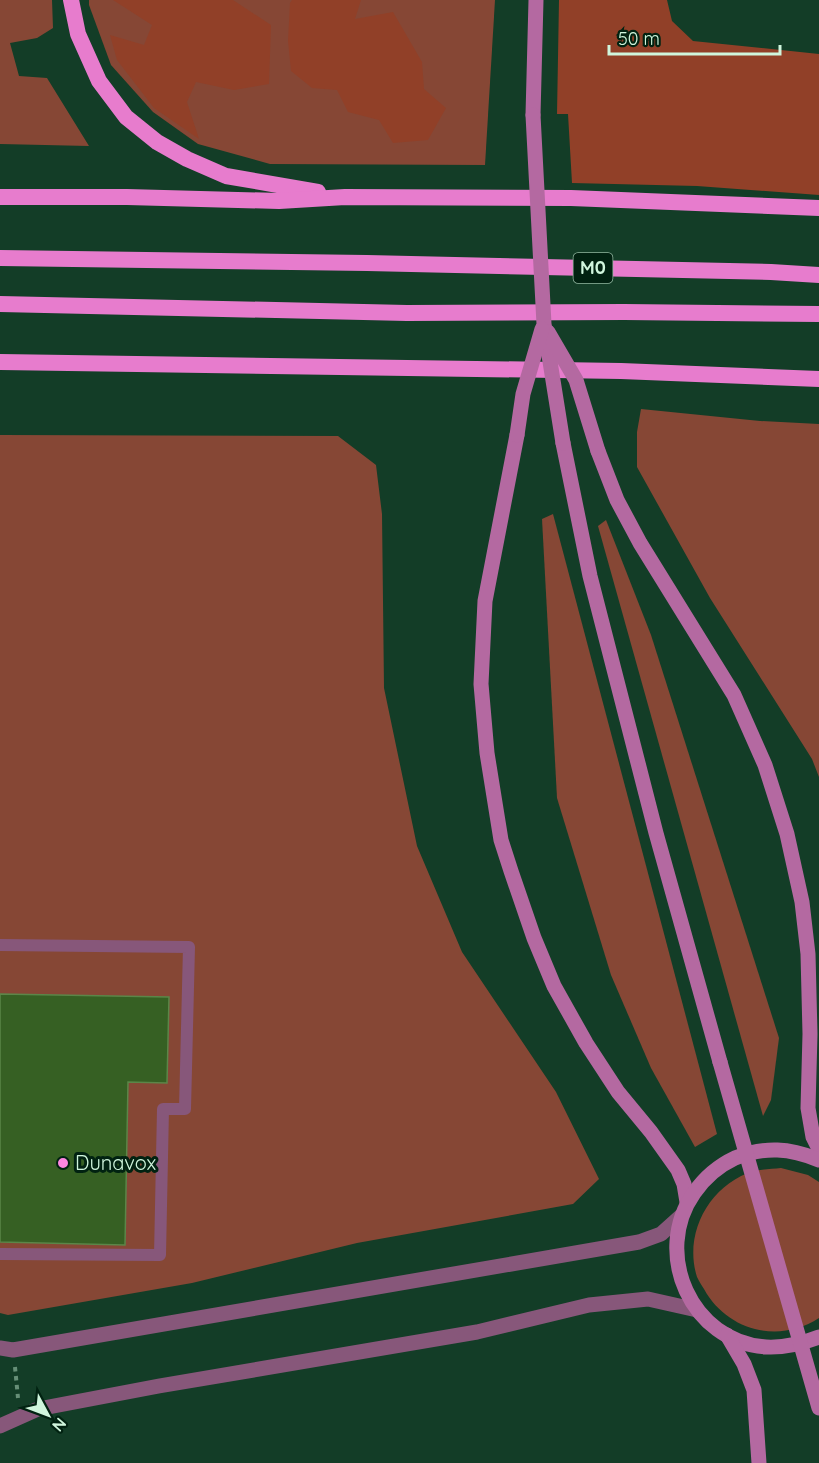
<svg xmlns="http://www.w3.org/2000/svg" width="819" height="1463" font-family="Quicksand,sans-serif">
  <style>
    .green { fill: #864735 }
    .forest { fill: #914028 }
    .building { fill: #366023; stroke: #5b8648; stroke-width: 1.5 }
    .lines { fill: none; stroke-linecap: round; stroke-linejoin: round }
    .path { stroke: #668f77; stroke-width: 4; stroke-dasharray: 4.5 4.5; stroke-linecap: butt }
    .service { stroke: #87577a; stroke-width: 12 }
    .minor { stroke: #87577a; stroke-width: 15 }
    .secondary { stroke: #b469a1; stroke-width: 15 }
    .trunk { stroke: #e77ccd; stroke-width: 16 }
    .secondary-bridge { stroke: #b469a1; stroke-width: 15 }
    .poi-dot { fill: #fe86e1; stroke: #012211; stroke-width: 2 }
    .labels { text-anchor: middle; stroke-width: 6; stroke-linejoin: round; paint-order: stroke }
    .shield { fill: #012211; stroke: #92b6a0; stroke-width: 1.5 }
    .shield-label { font-size: 18px; font-weight: bold; fill: #d0f6dd }
    .poi-label { font-size: 20px; fill: #d0f6dd; stroke: #012211; text-anchor: start }
  </style>
  <rect width="100%" height="100%" fill="#133d27"/>
  <!-- green -->
  <g class="green">
    <path d="M0,0H52L53,28L37,38L10,43L19,76L47,78L89,146L0,144Z"/>
    <path d="M89,0H495L485,165L270,164L198,144L153,112L111,65L89,5Z"/>
    <path d="M641,409L760,421L819,424V777L812,759L710,598L637,467V432Z"/>
    <path d="M0,435L338,436L376,465L382,514L384,688L417,846L462,952L556,1092L599,1179L573,1204L357,1243L192,1283L8,1315L0,1313Z"/>
    <path d="M553,514L717,1134L695,1147L651,1068L611,975L557,798L542,519Z"/>
    <path d="M606,520L651,635L779,1038L771,1100L763,1116L598,526Z"/>
    <path d="M781,1168L808,1175L819,1182V1318C779,1344 727,1331 704,1289C702,1286 699,1281 697,1277C683,1233 710,1184 754,1171C762,1169 773,1169 781,1168Z"/>
  </g>
  <!-- forest -->
  <g class="forest">
    <path d="M113,0H233L271,25L269,84L234,90L196,82L187,102L199,139L154,108L117,60L110,35L144,45L152,25Z"/>
    <path d="M292,0H361L355,19L393,12L422,62L424,89L446,108L428,140L393,143L379,120L348,112L337,90L312,88L291,71L288,41L290,3Z"/>
    <path d="M559,0H667L672,21L693,41L819,54V195L697,186L572,183L568,114H557Z"/>
  </g>
  <!-- building -->
  <path class="building" d="M0,994L169,997L167,1083L128,1082L125,1245L0,1242Z"/>
  <g class="lines">
    <!-- path -->
    <path class="path" d="M15,1367L18,1398"/>
    <!-- service -->
    <path class="service" d="M0,945L189,947L185,1109H163L160,1255L0,1254"/>
    <!-- minor -->
    <g class="minor">
      <path d="M0,1348L13,1350L639,1242L661,1234L681,1216"/>
      <path d="M0,1426L38,1409L159,1386L477,1332L589,1305L648,1299L697,1310"/>
    </g>
    <!-- secondary -->
    <g class="secondary">
      <path d="M533,115L536,0"/>
      <path d="M517,435L485,601L481,684L487,753L501,840L511,871L534,938L554,986L586,1043L618,1092L651,1132L678,1170L684,1184L687,1202"/>
      <path d="M563,443L590,576L656,833L720,1062"/>
      <path d="M598,451L617,500L640,543L734,695L765,765L787,834L802,902L808,954L810,1034L808,1108L813,1137L819,1149"/>
      <path d="M819,1160C790,1148 765,1146 735,1158C718,1166 705,1177 694,1193C652,1253 691,1342 766,1347C785,1348 801,1344 819,1337"/>
      <path d="M727,1335L744,1364L754,1390L759,1463"/>
    </g>
    <!-- trunk -->
    <g class="trunk">
      <path d="M71,0L78,34L99,81L126,117L157,142L187,159L226,176L318,192"/>
      <path d="M0,197H127L279,201L345,197L571,198L819,208"/>
      <path d="M0,258L367,263L771,272L819,275"/>
      <path d="M0,304L407,313L624,312L819,314"/>
      <path d="M0,362L621,371L819,379"/>
    </g>
    <!-- secondary-bridge -->
    <g class="secondary-bridge">
      <path d="M533,115L544,324L563,443"/>
      <path d="M548,332L576,380L598,451"/>
      <path d="M517,435L523,394L542,329"/>
      <path d="M720,1062L819,1408"/>
    </g>
  </g>
  <!-- markers -->
  <circle class="poi-dot" cx="63" cy="1163" r="6"/>
  <g class="labels">
    <!-- shield labels -->
    <rect class="shield" x="573.5" y="253" width="39" height="30" rx="4.5"/>
    <g class="shield-label">
      <text x="593" y="274">M0</text>
    </g>
    <!-- poi labels -->
    <g class="poi-label">
      <text x="75" y="1170">Dunavox</text>
    </g>
  </g>
  <!-- north arrow -->
  <g transform="translate(48 1415) rotate(131)" stroke="#012211" stroke-width="4.5" paint-order="stroke">
  <path d="M0-4.5L10 22L0 15L-10 22Z" fill="#d0f6dd"/>
  <text y="-9" font-size="16" font-weight="bold" text-anchor="middle" fill="#d0f6dd">N</text>
  </g>
  <!-- scale -->
  <path d="M609 45v9h171v-9" fill="none" stroke="#d0f6dd" stroke-width="3"/>
  <text x="618" y="45" font-size="18" fill="#d0f6dd" stroke="#012211" stroke-width="4.5" paint-order="stroke">50 m</text>
</svg>
